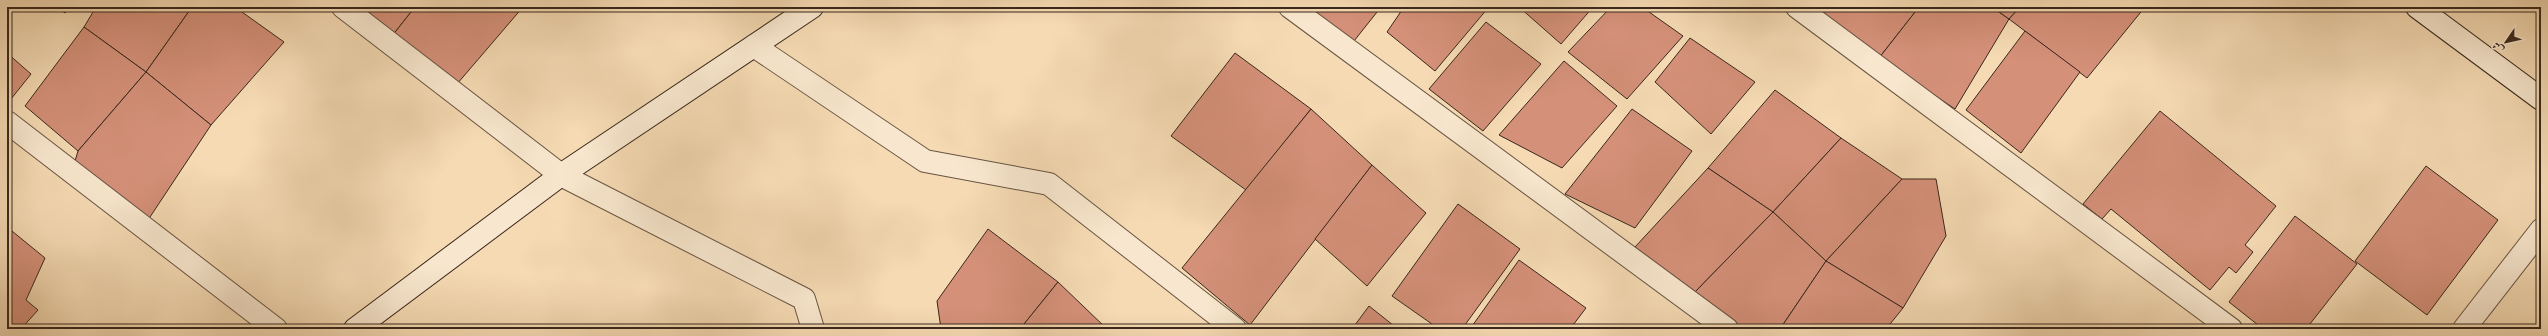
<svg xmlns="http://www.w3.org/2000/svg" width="2548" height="336" font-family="Alegreya,Amiri,serif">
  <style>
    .building { fill: #d49079; stroke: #39281c }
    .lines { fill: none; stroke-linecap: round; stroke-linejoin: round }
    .street-casing { stroke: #685442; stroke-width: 24 }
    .secondary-casing { stroke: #39281c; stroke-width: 24 }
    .street { stroke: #f8e7ce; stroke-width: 22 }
    .secondary { stroke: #f8e7ce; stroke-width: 22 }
  </style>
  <rect width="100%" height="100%" fill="#f5dab3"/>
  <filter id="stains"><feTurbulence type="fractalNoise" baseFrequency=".005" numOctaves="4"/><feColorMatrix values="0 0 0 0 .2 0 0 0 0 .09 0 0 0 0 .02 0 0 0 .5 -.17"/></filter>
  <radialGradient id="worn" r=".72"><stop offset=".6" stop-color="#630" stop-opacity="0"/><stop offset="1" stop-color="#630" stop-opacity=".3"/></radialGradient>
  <!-- building -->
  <g class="building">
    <path d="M57,7H69L65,13Z"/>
    <path d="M96,7H192L146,72L84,27Z"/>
    <path d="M192,7H235L284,42L211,125L146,72Z"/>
    <path d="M354,7H415L392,36Z"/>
    <path d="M415,7H523L457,84L392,36Z"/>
    <path d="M1308,7H1381L1354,41Z"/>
    <path d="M1404,7H1487L1488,8L1435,71L1387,32Z"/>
    <path d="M1519,7H1593L1561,44Z"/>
    <path d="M1611,7H1642L1683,36L1627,99L1568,52Z"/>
    <path d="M1817,7H1919L1879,58Z"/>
    <path d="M1919,7H1992L2009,19L1955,109L1879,58Z"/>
    <path d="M1992,7H2020L2009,19Z"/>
    <path d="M2020,7H2145L2087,78L2009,19Z"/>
    <path d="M1486,22L1541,64L1483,131L1429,89Z"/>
    <path d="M84,27L146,72L78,151L25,106Z"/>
    <path d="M2025,31L2080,72L2021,153L1966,110Z"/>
    <path d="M1690,38L1755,82L1711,134L1655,82Z"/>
    <path d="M7,53L31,74L7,104Z"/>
    <path d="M1235,53L1311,109L1246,190L1171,136Z"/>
    <path d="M1564,61L1617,106L1562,168L1499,135Z"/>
    <path d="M146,72L211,125L148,220L75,161L78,151Z"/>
    <path d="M1775,90L1841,138L1773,212L1708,168Z"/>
    <path d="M1311,109L1372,165L1250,325L1182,268Z"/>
    <path d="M1632,109L1692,151L1635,228L1565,194Z"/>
    <path d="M2160,111L2276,206L2245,245L2253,252L2236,273L2229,267L2210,290L2111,209L2102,219L2083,204Z"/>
    <path d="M1841,138L1902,179L1826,261L1773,212Z"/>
    <path d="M1372,165L1426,213L1367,286L1315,239Z"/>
    <path d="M2426,166L2498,220L2427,315L2355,261Z"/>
    <path d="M1708,168L1773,212L1695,292L1635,247Z"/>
    <path d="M1902,179H1936L1946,236L1903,308L1826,261Z"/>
    <path d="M1458,204L1520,249L1462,329H1439L1392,296Z"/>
    <path d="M1773,212L1826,261L1780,329H1744L1695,292Z"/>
    <path d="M2295,216L2357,264L2306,329H2263L2229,302Z"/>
    <path d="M7,227L45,258L26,300L38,310L21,329H7Z"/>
    <path d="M988,229L1058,282L1020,329H941L937,301Z"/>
    <path d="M1519,260L1586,308L1570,329H1470Z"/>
    <path d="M1826,261L1903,308L1886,329H1780Z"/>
    <path d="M1058,282L1107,329H1020Z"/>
    <path d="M1369,306L1398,329H1352Z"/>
  </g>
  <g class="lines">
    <!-- street casing -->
    <g class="street-casing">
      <g id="street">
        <path d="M343,7L561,175L804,299L813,329"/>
        <path d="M1290,7L1727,329"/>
        <path d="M1797,7L2231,329"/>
        <path d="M754,46L925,161L1049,184L1235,329"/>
        <path d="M7,122L276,329"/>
        <path d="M2464,329L2541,230"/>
      </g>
    </g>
    <!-- secondary casing -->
    <g class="secondary-casing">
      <g id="secondary">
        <path d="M2417,7L2541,99"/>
        <path d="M355,329L561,175L812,7"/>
      </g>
    </g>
    <!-- street -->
    <use href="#street" class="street"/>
    <!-- secondary -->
    <use href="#secondary" class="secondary"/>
  </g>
  <!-- margin -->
  <rect width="2548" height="336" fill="none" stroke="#f5dab3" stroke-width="24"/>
  <rect x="8" y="8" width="2532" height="320" fill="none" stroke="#39281c" stroke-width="2"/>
  <rect x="12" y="12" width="2524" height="312" fill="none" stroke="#39281c"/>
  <!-- north arrow -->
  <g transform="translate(2506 42) rotate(236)" stroke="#f8e7ce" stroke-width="3" paint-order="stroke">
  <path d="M0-3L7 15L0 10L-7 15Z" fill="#39281c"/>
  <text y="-6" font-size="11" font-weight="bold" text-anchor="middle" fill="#39281c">ش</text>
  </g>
  <rect width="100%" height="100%" filter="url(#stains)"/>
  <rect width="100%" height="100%" fill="url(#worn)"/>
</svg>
